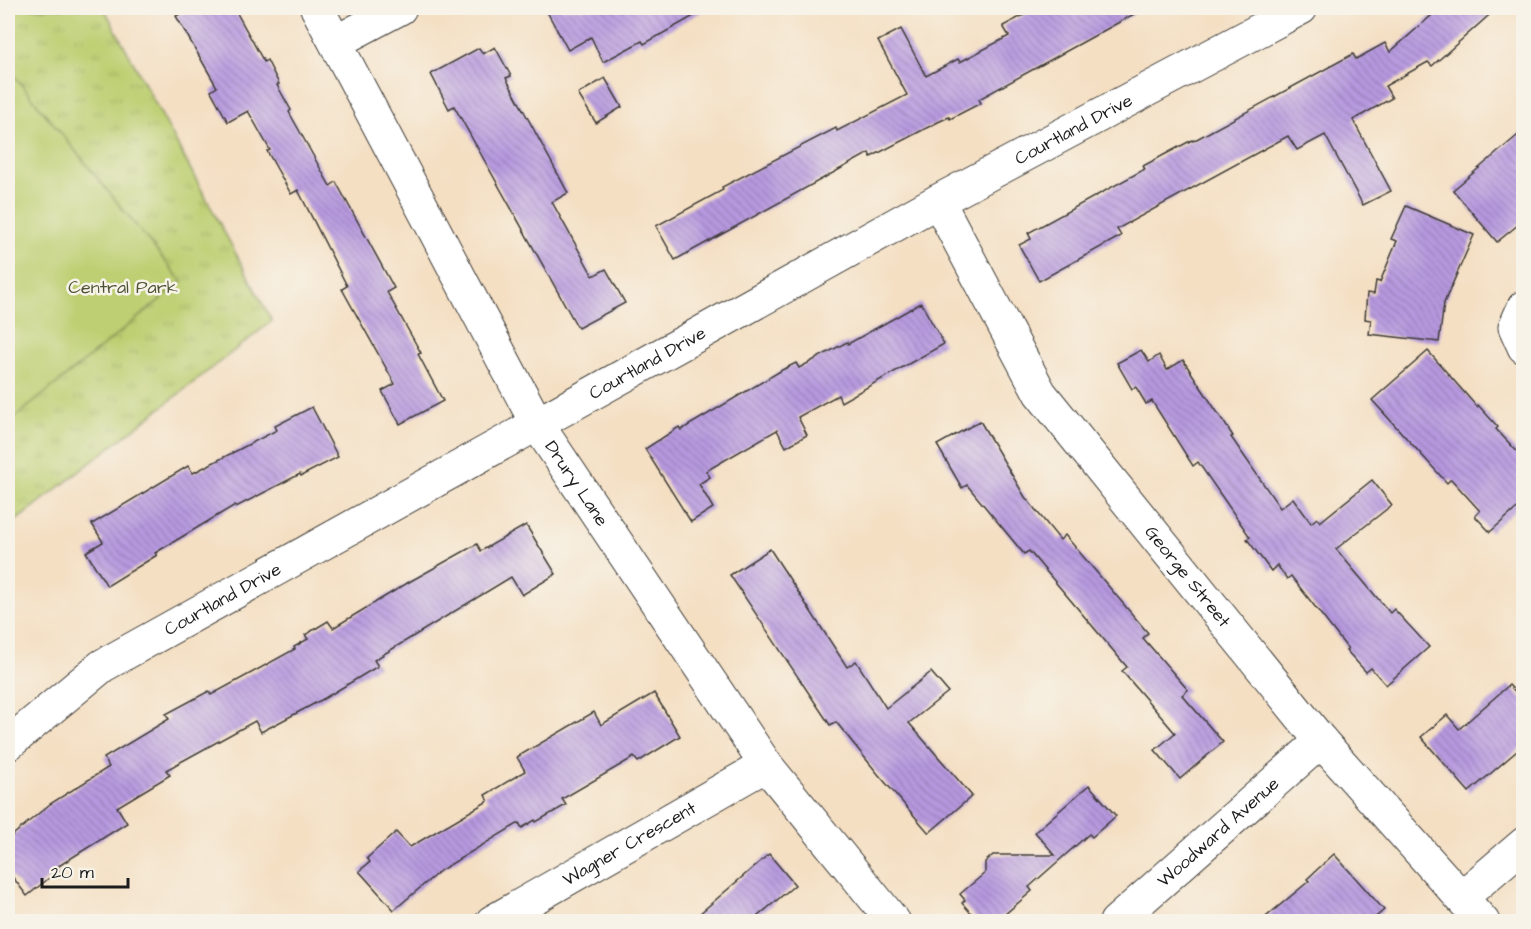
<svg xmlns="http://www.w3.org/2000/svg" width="1531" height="929" font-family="'Architects Daughter',sans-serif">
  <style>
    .grass { fill: url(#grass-tufts); stroke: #6c7647; stroke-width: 1.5 }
    .pitch { fill: #bdcf72; stroke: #6c7647; stroke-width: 1.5 }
    .building { fill: url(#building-back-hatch) }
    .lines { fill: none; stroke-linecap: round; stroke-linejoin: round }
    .minor-casing { stroke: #3c3935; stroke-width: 35 }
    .minor { stroke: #fff; stroke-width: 33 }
    .labels { text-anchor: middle; stroke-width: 5; stroke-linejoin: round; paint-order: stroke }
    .street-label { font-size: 18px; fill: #1c1c1c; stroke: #f7f3e8 }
    .park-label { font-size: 18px; fill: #4c5236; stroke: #f7f3e8 }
  </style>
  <defs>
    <pattern id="grass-tufts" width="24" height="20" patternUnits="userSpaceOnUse" patternTransform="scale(1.5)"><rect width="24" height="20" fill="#bdcf72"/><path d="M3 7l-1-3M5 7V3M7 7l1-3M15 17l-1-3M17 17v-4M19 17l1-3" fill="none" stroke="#a2b162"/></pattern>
    <pattern id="building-back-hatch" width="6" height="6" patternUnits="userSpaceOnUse" patternTransform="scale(1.5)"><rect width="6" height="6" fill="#b799e0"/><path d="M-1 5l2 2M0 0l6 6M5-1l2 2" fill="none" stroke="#947cb5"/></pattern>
  </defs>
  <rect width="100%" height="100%" fill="#f7f3e8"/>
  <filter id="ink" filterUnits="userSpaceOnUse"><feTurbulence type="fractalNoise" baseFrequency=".0167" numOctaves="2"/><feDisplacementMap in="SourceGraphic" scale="12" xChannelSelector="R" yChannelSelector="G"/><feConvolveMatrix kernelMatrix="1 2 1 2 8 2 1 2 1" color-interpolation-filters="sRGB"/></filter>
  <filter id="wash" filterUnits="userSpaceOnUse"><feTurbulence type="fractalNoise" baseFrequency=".008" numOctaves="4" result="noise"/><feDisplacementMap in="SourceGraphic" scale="24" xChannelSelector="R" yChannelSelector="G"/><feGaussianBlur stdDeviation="1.35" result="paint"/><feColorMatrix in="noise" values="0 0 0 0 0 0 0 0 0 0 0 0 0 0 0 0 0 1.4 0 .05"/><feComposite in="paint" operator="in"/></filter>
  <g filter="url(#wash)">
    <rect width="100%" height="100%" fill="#f4dfc3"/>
    <!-- grass -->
    <path class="grass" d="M8,8H104L272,321L8,527Z"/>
    <!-- pitch -->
    <path class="pitch" d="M8,68L182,282L8,423Z"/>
    <g id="blocks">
      <!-- building -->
      <g class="building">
        <path d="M191,8H234L264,62L267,60L279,84L277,85L291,110L289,112L330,186L336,182L394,288L387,292L421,353L418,354L443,401L400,424L382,391L395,384L342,289L347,286L298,190L291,194L267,151L270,150L248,111L228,122L211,91L217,87L176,16Z"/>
        <path d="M545,8H708L644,44L642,41L603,62L591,37L568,50Z"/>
        <path d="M1037,8H1145L979,99L981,103L950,119L949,117L938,122L871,157L869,153L675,260L656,226L723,190L722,187L836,128L837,131L907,95L878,41L901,29L926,76L958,59L960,62L1009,36L1003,26Z"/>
        <path d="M1440,8H1497L1432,66L1428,62L1385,86L1392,98L1353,120L1391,191L1363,205L1325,135L1297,150L1288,136L1117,229L1121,236L1039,281L1019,245L1031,239L1028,233L1145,169L1143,166L1192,140L1193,141L1353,54L1356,59L1385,43L1390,52Z"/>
        <path d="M495,47L511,76L506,78L568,193L552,202L593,276L606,269L625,303L578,328L454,106L449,109L431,74L479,48L483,54Z"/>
        <path d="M605,78L622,107L596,123L578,94Z"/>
        <path d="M1524,130V220L1497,242L1453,190Z"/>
        <path d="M1406,206L1474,235L1444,303L1439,342L1369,334L1371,320L1365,319L1367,293L1374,294L1376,281L1380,282L1397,241L1391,239Z"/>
        <path d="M921,303L944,344L841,402L838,395L798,417L807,435L786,447L777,430L706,471L710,477L699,484L713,508L691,522L645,449L679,427L681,430L782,370L796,363L799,368L847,342L848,344Z"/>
        <path d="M1141,350L1149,362L1159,355L1167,370L1183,360L1233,436L1231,437L1280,508L1293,498L1311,523L1317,518L1320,522L1372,480L1392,505L1336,549L1390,613L1394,609L1429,647L1386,685L1371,668L1366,672L1346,650L1348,649L1291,576L1287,579L1277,565L1271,571L1247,539L1250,537L1198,462L1193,466L1152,401L1146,404L1136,387L1132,389L1117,363Z"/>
        <path d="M1428,351L1477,407L1478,405L1498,427L1496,429L1524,459V502L1490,532L1475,516L1480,511L1451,479L1447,483L1372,400Z"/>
        <path d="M312,407L338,457L301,476L300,474L236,507L235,505L155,553L157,555L107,586L86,552L103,542L92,524L188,466L193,473L277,430L275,426Z"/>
        <path d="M980,421L1025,497L1060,540L1065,535L1148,633L1143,638L1188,690L1182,695L1223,742L1180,779L1155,750L1175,733L1122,671L1127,667L1029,551L1024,554L967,485L962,488L937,445Z"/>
        <path d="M526,525L556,574L522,595L511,577L374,660L378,666L325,698L261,732L255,721L166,770L170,775L117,807L127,823L57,867L59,870L27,896L8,871V839L50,804L109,767L104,758L169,719L166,714L209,691L211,695L295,649L294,647L308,639L305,635L328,621L333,628L409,582L477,544L481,551Z"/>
        <path d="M770,549L847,667L856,661L886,708L931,672L948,692L909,723L972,796L929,833L878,774L836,722L830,725L730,575Z"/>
        <path d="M1509,685L1524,701V745L1469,792L1421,737L1447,715L1459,729Z"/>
        <path d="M654,693L680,736L638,762L634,757L562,799L566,805L536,822L535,820L522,828L519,823L441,870L394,910L359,871L370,862L367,858L396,832L410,847L488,801L485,795L525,771L517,757L594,712L601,725Z"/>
        <path d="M1089,785L1116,816L1092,837L1089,834L1029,887L1032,891L997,921H978L962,903L965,900L960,894L985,873V862L993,855H1055L1035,832Z"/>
        <path d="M769,854L795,885L752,921H691Z"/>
        <path d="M1334,854L1384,910L1371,921H1261L1309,881L1307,879Z"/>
      </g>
    </g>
  </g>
  <g filter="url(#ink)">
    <use href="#blocks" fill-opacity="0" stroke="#3c3935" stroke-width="1.5"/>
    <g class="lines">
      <!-- minor casing -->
      <g class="minor-casing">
        <g id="minor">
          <path id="s1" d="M317,8L537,424L766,765L894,922"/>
          <path d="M336,42L400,8"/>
          <path id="s2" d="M938,201L1040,393L1321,741L1483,922"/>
          <path d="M1524,307L1515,327L1524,347"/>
          <path id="s3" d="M8,744L102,666L938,201L1301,8"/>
          <path d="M1462,897L1524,844"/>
          <path id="s4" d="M492,922L766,765"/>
          <path id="s5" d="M1116,922L1321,741"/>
        </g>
      </g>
      <!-- minor -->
      <use href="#minor" class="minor"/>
    </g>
  </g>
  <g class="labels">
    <!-- street labels -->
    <g class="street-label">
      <text dy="6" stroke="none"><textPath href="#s3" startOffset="1232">Courtland Drive</textPath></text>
      <text dy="6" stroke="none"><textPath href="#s3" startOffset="746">Courtland Drive</textPath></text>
      <text dy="6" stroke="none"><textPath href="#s1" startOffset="542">Drury Lane</textPath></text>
      <text dy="6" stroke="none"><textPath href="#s2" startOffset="453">George Street</textPath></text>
      <text dy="6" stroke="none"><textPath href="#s3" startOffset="260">Courtland Drive</textPath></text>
      <text dy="6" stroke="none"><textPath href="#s5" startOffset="136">Woodward Avenue</textPath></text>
      <text dy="6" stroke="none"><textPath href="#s4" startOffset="158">Wagner Crescent</textPath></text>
    </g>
    <!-- park labels -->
    <g class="park-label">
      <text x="123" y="293">Central Park</text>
    </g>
  </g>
  <!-- margin -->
  <rect width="1531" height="929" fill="none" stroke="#f7f3e8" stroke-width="30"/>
  <!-- scale -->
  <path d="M42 878v9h86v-9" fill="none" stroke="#1c1c1c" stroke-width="3"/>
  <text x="51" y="878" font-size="18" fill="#1c1c1c" stroke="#f7f3e8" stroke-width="4.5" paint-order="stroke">20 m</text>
</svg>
